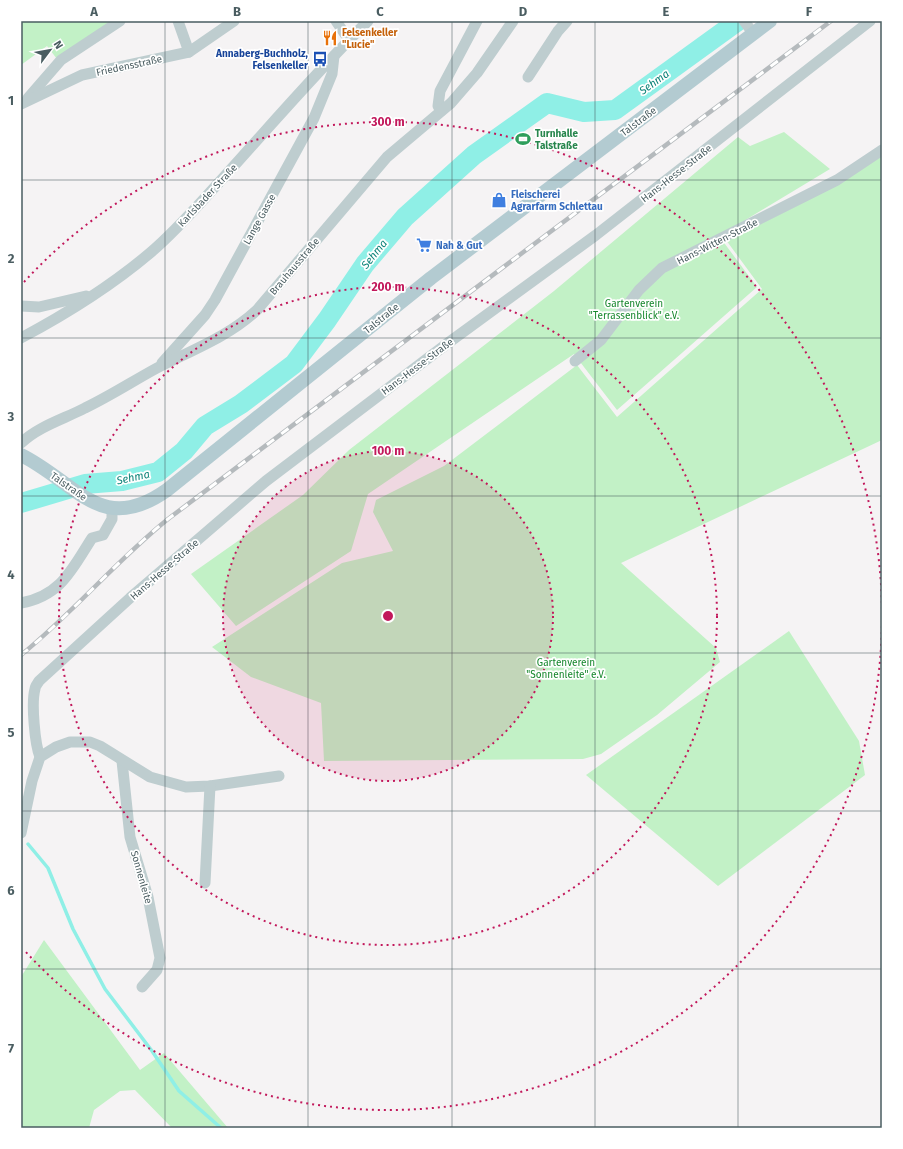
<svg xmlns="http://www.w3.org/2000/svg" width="903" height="1149" font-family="'Fira Sans',sans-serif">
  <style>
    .green { fill: #c2f1c6 }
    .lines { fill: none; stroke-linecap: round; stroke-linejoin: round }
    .stream { stroke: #8fefe6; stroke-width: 3.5 }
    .river { stroke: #8fefe6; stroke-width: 20 }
    .minor { stroke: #becdcf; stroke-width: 11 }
    .major { stroke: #b3cbd1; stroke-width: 14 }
    .rail-casing { stroke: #b5babd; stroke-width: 4.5 }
    .rail { stroke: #fff; stroke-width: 3; stroke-dasharray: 9; stroke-linecap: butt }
    .grid { fill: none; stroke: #4a5d61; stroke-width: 1; stroke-opacity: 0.55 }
    .ring { fill: none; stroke: #c2185b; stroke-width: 2; stroke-dasharray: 2 4 }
    .labels { text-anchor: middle; stroke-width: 3.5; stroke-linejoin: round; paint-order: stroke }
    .food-label { font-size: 10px; font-weight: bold; fill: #c56008; stroke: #fff; text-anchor: start }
    .transit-label { font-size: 10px; font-weight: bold; fill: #164399; stroke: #fff; text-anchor: end }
    .street-label { font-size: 10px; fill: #4a5d61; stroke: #fff }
    .leisure-label { font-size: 10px; font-weight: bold; fill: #27864d; stroke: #fff; text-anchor: start }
    .shop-label { font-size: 10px; font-weight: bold; fill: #366cbe; stroke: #fff; text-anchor: start }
    .park-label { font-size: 10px; fill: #16872c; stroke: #fff }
    .water-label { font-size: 11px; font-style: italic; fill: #0b8378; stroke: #fff }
    .centre { fill: #c2185b; stroke: #fff; stroke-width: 2 }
    .ring-label { font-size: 12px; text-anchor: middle; font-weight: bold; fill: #c2185b; stroke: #fff; stroke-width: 3.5; stroke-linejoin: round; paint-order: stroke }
    .neatline { fill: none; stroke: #4a5d61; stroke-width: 1.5 }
    .grid-label { font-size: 13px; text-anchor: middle; font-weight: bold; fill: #4a5d61 }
  </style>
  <rect width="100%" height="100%" fill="#f5f3f4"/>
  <!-- green -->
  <g class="green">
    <path d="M21,21H113L57,59L47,46L21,65Z"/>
    <path d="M784,132L830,169L719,236L757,287L617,410L574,354L368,494L351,551L236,626L191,574L303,495L349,450L554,291L738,137L750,146Z"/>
    <path d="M882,156V440L621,563L716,648L720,662L657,715L601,754L583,759L324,761L321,703L251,677L212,647L342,563L393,551L373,512L376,500L444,466L577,365L617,417L762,289L726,240Z"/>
    <path d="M789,631L859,741L865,775L718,886L586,775Z"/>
    <path d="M44,940L140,1070L164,1053L228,1128H172L135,1090L120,1091L94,1110L89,1128H21V977Z"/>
  </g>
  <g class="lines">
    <!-- stream -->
    <path class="stream" d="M28,844L48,868L73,929L105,989L152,1051L179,1091L221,1128"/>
    <!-- river -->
    <path class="river" d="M21,503L85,484L122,481L158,472L184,451L205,426L241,404L294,364L327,320L365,264L405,217L474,155L547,103L584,112L615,110L738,21"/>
    <!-- minor -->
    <g class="minor">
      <path d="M178,21L189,52"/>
      <path d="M336,21L349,40"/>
      <path d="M744,21L753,33"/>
      <path d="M528,77L558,31L567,21"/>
      <path d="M28,98L61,60L120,21"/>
      <path d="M21,104L82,75L189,52L234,21"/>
      <path d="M441,111L438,106L440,91L477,21"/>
      <path d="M21,306L39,307L86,296"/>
      <path d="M21,338C66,314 111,286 150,253C177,230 200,203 224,177C272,124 318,70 368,21"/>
      <path d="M575,361L601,340L639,290L662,268L837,180L882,150"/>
      <path d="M162,363L205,315L215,300L314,118L332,74L334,56"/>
      <path d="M21,443C39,426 64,419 85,408C110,396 133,381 157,368C192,350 228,337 257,310L387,157L451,103L477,73L513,21"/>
      <path d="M21,603C61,596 72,569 92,538L103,535L112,519V509"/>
      <path d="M40,757C35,745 31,703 35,689C35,686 38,683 39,681L130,598L266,481L448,343L596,235L870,21"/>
      <path d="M122,761L130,837L148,897L160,958L157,970L142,987"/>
      <path d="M21,833L32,781L40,757L56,747L70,742H90L100,746L150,777L186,787L210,786L279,776"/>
      <path d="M205,883L210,786"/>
    </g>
    <!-- major -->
    <path class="major" d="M21,455C76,482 101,537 167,490L431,278L770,21"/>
    <!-- rail casing -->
    <g class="rail-casing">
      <path id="rail" d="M21,655C73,613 116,561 168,519L831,21"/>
    </g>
    <!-- rail -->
    <use href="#rail" class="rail"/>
  </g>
  <!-- grid -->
  <path class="grid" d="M165,21V1128M308,21V1128M452,21V1128M595,21V1128M738,21V1128M21,180H882M21,338H882M21,496H882M21,653H882M21,811H882M21,969H882"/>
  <!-- distance rings -->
  <circle cx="388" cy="616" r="165" fill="#c2185b" fill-opacity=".12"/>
  <g class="ring">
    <circle cx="388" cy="616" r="165"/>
    <circle cx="388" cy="616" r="329"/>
    <path d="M882 620A494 494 0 0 1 24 950M24 282A494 494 0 0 1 882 612"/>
  </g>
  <!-- icons -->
  <defs>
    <g id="restaurant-bare" transform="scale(1.2)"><path d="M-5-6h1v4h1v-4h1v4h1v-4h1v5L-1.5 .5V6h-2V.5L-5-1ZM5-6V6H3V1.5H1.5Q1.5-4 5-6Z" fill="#e8710a" stroke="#fff" stroke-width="2.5" paint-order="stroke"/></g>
    <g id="bus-bare" transform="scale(1.2)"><path d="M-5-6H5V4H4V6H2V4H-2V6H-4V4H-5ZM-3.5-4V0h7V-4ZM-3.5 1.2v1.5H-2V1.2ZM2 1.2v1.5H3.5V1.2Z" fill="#1a4fb4" stroke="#fff" stroke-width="2.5" paint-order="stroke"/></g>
    <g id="stadium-bare" transform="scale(1.2)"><path d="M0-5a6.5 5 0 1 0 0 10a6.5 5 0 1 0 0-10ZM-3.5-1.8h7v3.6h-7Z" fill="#2e9e5b" stroke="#fff" stroke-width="2.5" paint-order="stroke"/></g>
    <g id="shop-bare" transform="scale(1.2)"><path d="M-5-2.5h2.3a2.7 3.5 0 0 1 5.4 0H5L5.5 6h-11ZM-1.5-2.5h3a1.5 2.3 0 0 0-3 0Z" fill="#3f7fe0" stroke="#fff" stroke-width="2.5" paint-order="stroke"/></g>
    <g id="supermarket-bare" transform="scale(1.2)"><path d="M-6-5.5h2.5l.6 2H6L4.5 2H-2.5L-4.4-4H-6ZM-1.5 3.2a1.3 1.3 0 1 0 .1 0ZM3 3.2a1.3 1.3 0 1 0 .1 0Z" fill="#3f7fe0" stroke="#fff" stroke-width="2.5" paint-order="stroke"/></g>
  </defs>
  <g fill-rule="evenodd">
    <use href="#restaurant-bare" x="330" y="38"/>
    <use href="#bus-bare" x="320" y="59"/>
    <use href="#stadium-bare" x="523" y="139"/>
    <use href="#shop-bare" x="499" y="200"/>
    <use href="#supermarket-bare" x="424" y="245"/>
  </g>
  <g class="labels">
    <!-- food labels -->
    <g class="food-label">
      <text x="342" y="36">Felsenkeller<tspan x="342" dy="12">"Lucie"</tspan></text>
    </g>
    <!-- transit labels -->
    <g class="transit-label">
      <text x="308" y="57">Annaberg-Buchholz,<tspan x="308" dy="12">Felsenkeller</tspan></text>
    </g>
    <!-- street labels -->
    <g class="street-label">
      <text transform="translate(129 65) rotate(-12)" y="4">Friedensstraße</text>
      <text transform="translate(638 121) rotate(-37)" y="4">Talstraße</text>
      <text transform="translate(676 173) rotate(-38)" y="4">Hans-Hesse-Straße</text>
      <text transform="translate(207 195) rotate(-47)" y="4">Karlsbader Straße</text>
      <text transform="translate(259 219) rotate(-61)" y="4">Lange Gasse</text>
      <text transform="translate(717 241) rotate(-27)" y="4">Hans-Witten-Straße</text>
      <text transform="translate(294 266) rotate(-50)" y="4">Brauhausstraße</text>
      <text transform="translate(381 318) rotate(-39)" y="4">Talstraße</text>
      <text transform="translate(417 366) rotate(-37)" y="4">Hans-Hesse-Straße</text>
      <text transform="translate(69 486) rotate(35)" y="4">Talstraße</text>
      <text transform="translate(164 569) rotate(-41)" y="4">Hans-Hesse-Straße</text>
      <text transform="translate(142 877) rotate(74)" y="4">Sonnenleite</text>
    </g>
    <!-- leisure labels -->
    <g class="leisure-label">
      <text x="535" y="137">Turnhalle<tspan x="535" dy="12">Talstraße</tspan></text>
    </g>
    <!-- shop labels -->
    <g class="shop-label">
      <text x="511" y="198">Fleischerei<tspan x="511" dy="12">Agrarfarm Schlettau</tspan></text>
      <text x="436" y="249">Nah &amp; Gut</text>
    </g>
    <!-- park labels -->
    <g class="park-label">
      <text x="634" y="307">Gartenverein<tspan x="634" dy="12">"Terrassenblick" e.V.</tspan></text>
      <text x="566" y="666">Gartenverein<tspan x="566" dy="12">"Sonnenleite" e.V.</tspan></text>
    </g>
    <!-- water labels -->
    <g class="water-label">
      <text transform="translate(654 82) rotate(-36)" y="4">Sehma</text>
      <text transform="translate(374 254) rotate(-51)" y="4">Sehma</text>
      <text transform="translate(133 477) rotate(-12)" y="4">Sehma</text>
    </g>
  </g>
  <circle cx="388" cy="616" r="6" class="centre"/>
  <g class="ring-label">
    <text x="388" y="126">300 m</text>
    <text x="388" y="291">200 m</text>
    <text x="388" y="455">100 m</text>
  </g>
  <!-- border -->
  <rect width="903" height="1149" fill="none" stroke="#ffffff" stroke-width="44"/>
  <!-- north arrow -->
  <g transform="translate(50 50) rotate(58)" stroke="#ffffff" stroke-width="3" paint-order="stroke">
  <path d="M0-3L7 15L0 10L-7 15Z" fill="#4a5d61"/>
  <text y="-6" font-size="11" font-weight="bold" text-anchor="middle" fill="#4a5d61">N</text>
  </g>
  <rect x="22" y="22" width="859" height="1105" class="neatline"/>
  <g class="grid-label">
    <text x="94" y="16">A</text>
    <text x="237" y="16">B</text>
    <text x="380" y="16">C</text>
    <text x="523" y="16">D</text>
    <text x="666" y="16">E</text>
    <text x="809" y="16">F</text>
    <text x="11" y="105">1</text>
    <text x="11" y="263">2</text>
    <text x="11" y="421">3</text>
    <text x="11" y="579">4</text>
    <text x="11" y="737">5</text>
    <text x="11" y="895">6</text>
    <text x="11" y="1053">7</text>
  </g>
</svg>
